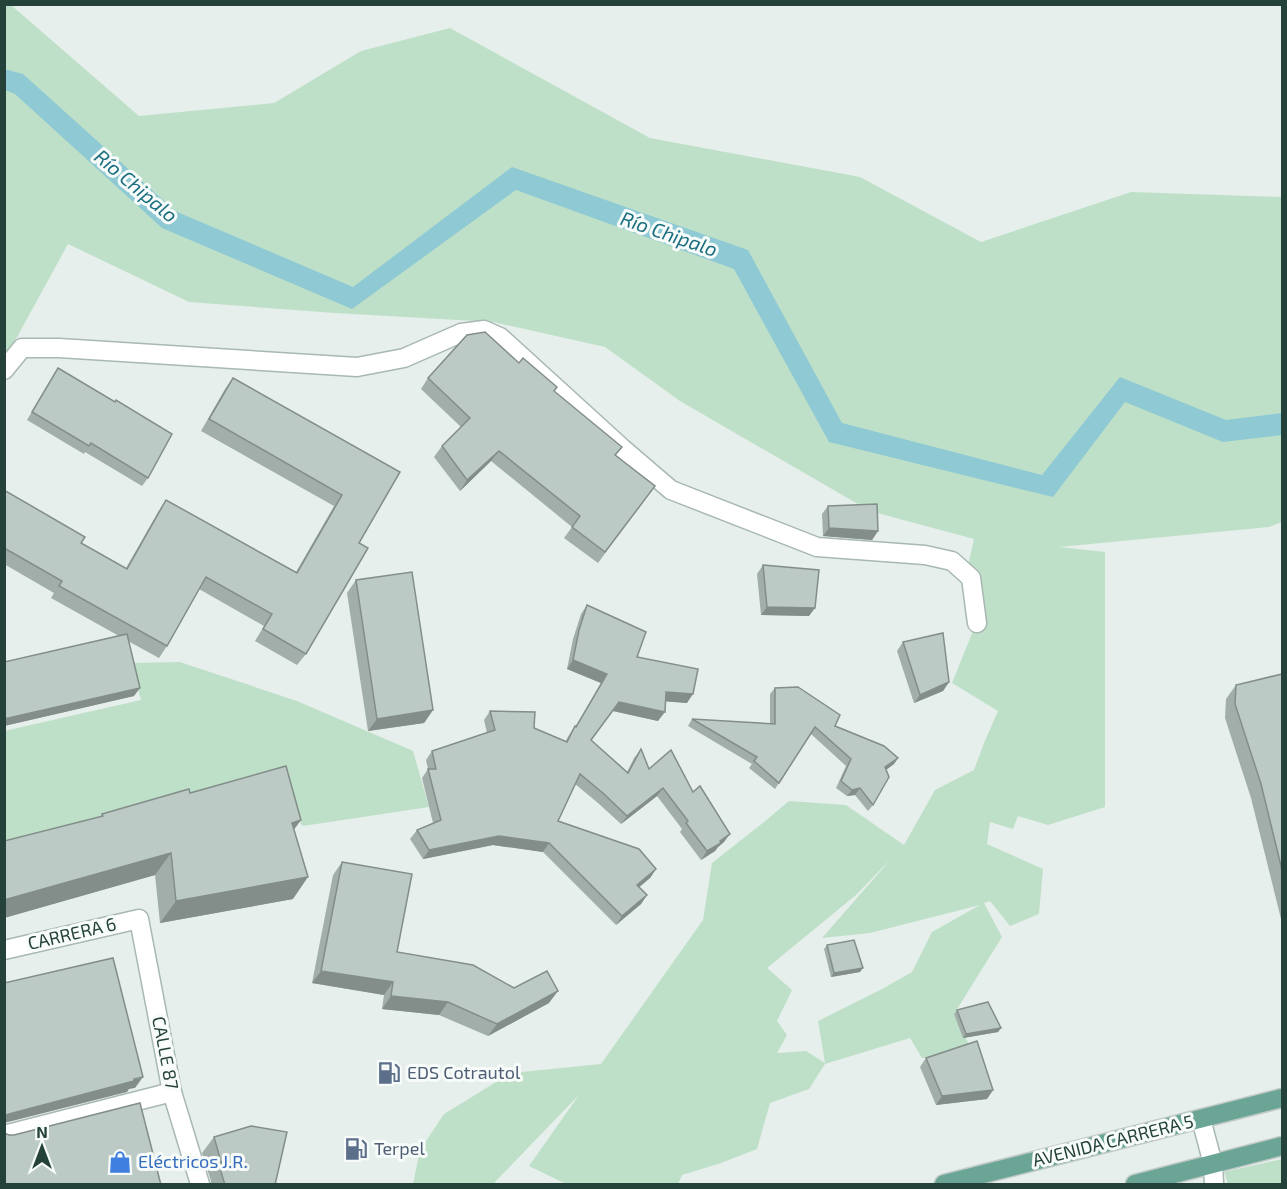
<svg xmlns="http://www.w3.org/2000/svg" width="1287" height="1189" font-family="'Exo 2',sans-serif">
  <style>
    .green { fill: #bfe0c8; fill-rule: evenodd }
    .water { fill: #8ec9d4 }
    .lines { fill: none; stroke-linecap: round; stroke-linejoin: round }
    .minor-casing { stroke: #a8b8b2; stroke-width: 21 }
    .primary-casing { stroke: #c2cac8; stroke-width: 21 }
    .minor { stroke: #fff; stroke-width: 18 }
    .primary { stroke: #6aa596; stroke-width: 18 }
    .wall { fill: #a1aea9 }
    .shaded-wall { fill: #838d89 }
    .building { fill: #bbcac4; stroke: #838d89; stroke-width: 1.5 }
    .labels { text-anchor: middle; stroke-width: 6; stroke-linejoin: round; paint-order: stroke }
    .street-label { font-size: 18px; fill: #24423a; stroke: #f7fbf9 }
    .service-label { font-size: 18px; fill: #4e5e75; stroke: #f7fbf9; text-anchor: start }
    .shop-label { font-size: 18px; fill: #366cbe; stroke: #f7fbf9; text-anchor: start }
    .water-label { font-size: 20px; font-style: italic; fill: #1c6f80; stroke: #f7fbf9 }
  </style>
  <rect width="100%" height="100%" fill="#e6efeb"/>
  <!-- green -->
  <g class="green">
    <path d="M5,5H11L139,116L274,103L361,51L450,28L650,138L860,177L981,242L1131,192L1282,197V522L1269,527L1059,547L1105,552V807L1048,825L1018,816L1013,829L990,822L987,844L1043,869L1039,914L1010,926L990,901L984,903L1002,937L954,1014L973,1053L922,1058L910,1038L825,1064L809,1089L770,1103L757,1149L721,1163L682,1175L678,1184H566L529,1166L579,1095L493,1184H413L420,1150L444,1114L511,1073L601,1064L703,920L712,863L764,822L789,801L846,805L904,845L935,790L974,770L984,743L998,711L952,683L973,631L987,627L965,579L974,539L870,511L680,401L605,347L493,322L335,313L189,302L68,244L5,359ZM891,859L822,938L870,933L980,905L932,932L912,972L882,989L818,1021L825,1063L806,1051L777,1053L787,1035L777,1021L792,990L767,968L856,895Z"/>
    <path d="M180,662L297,701L413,751L429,807L303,826L262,779L5,843L4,731L141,700L131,663Z"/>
    <path d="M1282,1159V1184H1228L1224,1172Z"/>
  </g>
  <!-- water -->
  <path class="water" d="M4,69L23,74L175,211L353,287L512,167L748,250L842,423L1042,475L1120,377L1226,420L1282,413V435L1223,442L1125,402L1053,497L829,442L734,269L516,190L352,309L162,228L15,94L5,90Z"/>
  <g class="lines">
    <!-- minor casing -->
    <g class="minor-casing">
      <g id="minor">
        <path d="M4,370L22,348H59L357,367L404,358L461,333L484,330L500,337L622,448L671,490L817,547L925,555L952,561L971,578L977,623"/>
        <path d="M4,950L139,919L172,1092L200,1184"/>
        <path d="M1201,1119L1213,1164L1214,1184"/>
        <path d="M4,1135L172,1092"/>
      </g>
    </g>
    <!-- primary casing -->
    <g class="primary-casing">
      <g id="primary">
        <path d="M944,1184L1282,1098"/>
        <path d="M1135,1184L1282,1146"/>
      </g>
    </g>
    <!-- minor -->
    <use href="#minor" class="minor"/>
    <!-- primary -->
    <use href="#primary" class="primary"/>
  </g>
  <!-- wall -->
  <g class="wall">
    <path d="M519,363L554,392L615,456L655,486L598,563L564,538L572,527L491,461L460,491L434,457L442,446L461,427L421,389L428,378Z"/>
    <path d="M58,368L148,478L142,486L85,452L84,454L27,420Z"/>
    <path d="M233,378L400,472L359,543L306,654L297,665L255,641L264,626L199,589L167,646L159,658L128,641L134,696L4,726V662L119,636L51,598L54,593L4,564V490L81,543L126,568L158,512L166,500L296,572L334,506L201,431L225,389Z"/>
    <path d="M828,506L878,531L872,540L823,536L822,514Z"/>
    <path d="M763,565L809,616L761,615L757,574Z"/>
    <path d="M356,580L433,710L424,723L368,731L347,593Z"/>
    <path d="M587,605L637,657L687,703L665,701L658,721L613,711L591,740L627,772L634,758L641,749L649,769L693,792L724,842L718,847L715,851L701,860L680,832L682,829L657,796L621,824L598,803L575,784L558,821L656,869L650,878L639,887L647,895L641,904L616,925L543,852L493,845L423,859L410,839L417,830L433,823L422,778L428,769L426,760L432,751L487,733L484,720L490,711L534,728L565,742L569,735L575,726L576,727L601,683L567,669L573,639L581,614Z"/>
    <path d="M903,642L949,682L943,691L914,703L897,651Z"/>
    <path d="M1282,674V923L1251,798L1225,718L1226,699L1236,685Z"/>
    <path d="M775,688L835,726L898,758L894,764L886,770L873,805L868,811L855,795L847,796L836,788L846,766L811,734L775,789L749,768L752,764L688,726L692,719L770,724V694Z"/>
    <path d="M190,793L294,830L293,899L160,923L155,875L4,918V841L100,817L102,814Z"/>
    <path d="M342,862L397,952L514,988L549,1003L488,1036L439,1015L382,1009L384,995L312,983L333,875Z"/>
    <path d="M827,945L860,972L831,977L824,949Z"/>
    <path d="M957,1010L1001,1028L998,1032L963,1038L954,1014Z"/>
    <path d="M926,1058L993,1090L987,1099L936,1105L920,1067Z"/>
    <path d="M214,1137L275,1185H210L211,1181L202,1153Z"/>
  </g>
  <!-- shaded-wall -->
  <g class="shaded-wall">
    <path d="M499,451L491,461L460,491L467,480Z"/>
    <path d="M829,528L878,531L872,540L823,536Z"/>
    <path d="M767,607L815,608L809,616L761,615Z"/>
    <path d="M573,660L607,674L601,683L567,669Z"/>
    <path d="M949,682L943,691L914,703L920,695Z"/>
    <path d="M140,688L134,696L4,726V719Z"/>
    <path d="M666,692L693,694L687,703L660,701Z"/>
    <path d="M619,702L665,712L658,721L613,711Z"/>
    <path d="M433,710L424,723L368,731L377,719Z"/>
    <path d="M898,758L894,764L880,774L885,767Z"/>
    <path d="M663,788L657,796L621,824L627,816Z"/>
    <path d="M860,788L855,795L847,796L852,790Z"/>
    <path d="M301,820L285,842L292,823Z"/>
    <path d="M730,834L724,842L718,847L715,851L701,860L707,851Z"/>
    <path d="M499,836L549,843L543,852L493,845L423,859L429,850Z"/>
    <path d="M171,853L155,875L4,918V900Z"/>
    <path d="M656,869L650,878L631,894L637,885Z"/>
    <path d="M308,877L293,899L160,923L176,901Z"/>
    <path d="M647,895L641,904L616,925L622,916Z"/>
    <path d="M863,968L860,972L831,977L834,973Z"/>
    <path d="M321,971L393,982L384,995L312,983Z"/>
    <path d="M558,991L549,1003L488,1036L497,1024Z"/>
    <path d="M391,996L448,1002L439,1015L382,1009Z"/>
    <path d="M1001,1028L998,1032L963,1038L966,1034Z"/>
    <path d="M143,1077L135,1088L129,1089L127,1092L4,1123V1116L9,1114Z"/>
    <path d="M993,1090L987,1099L936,1105L942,1096Z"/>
  </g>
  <!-- building -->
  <g class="building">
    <path d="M485,332L519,363L523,358L557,387L554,391L622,447L615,455L655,486L605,552L572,527L580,516L499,451L467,480L442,446L470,418L428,378L467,335Z"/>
    <path d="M58,368L115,402L116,400L172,434L148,478L91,443L89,446L32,412Z"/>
    <path d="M233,378L400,472L359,543L368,548L306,654L263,629L272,614L206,577L167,646L59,586L62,581L4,548V490L85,537L81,543L127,569L166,500L297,573L342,495L209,419Z"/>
    <path d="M877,504L878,531L829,528L828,506Z"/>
    <path d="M763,565L819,570L815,608L767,607Z"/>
    <path d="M412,572L433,710L377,719L356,580Z"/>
    <path d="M587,605L646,632L637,657L698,669L693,694L666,692L665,712L619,702L591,740L628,773L641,749L649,769L671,750L693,792L700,786L730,834L720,841L721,843L707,851L686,823L688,821L663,788L627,816L604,794L580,774L558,821L639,849L656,869L637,885L647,895L622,916L549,843L499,836L429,850L417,830L441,820L428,769H436L432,751L495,730L490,711L535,712L534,728L567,742L575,726L576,727L607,674L573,660L579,630Z"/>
    <path d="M943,633L949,682L920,695L903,642Z"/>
    <path d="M127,634L140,688L4,719V662Z"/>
    <path d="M1282,674V870L1261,784L1235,704L1236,685Z"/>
    <path d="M798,687L840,715L835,726L884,746L898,758L885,767L889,777L873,805L860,788L852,790L841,781L851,759L815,727L779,783L754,761L757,757L692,719L775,724V688Z"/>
    <path d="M286,766L301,820L292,823L308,877L176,901L171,853L4,900V841L103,816L102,814L189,789L190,793Z"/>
    <path d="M342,862L412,874L397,952L473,965L514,988L547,971L558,991L497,1024L448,1002L391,996L393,982L321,971Z"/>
    <path d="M854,940L863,968L834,973L827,945Z"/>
    <path d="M113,958L143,1077L134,1079V1081L9,1114L4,1116V983Z"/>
    <path d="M988,1002L1001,1028L966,1034L957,1010Z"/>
    <path d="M977,1041L993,1090L942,1096L926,1058Z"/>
    <path d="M140,1103L161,1185H4V1133L9,1135H14Z"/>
    <path d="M251,1126L287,1132L275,1185H225L221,1172L222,1165L214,1137Z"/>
  </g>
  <!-- icons -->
  <defs>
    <g id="fuel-bare" transform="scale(1.8)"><path d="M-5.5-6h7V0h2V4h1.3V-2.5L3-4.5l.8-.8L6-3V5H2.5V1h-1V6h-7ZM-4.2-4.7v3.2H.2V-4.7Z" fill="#5c6f8a" stroke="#f7fbf9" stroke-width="2.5" paint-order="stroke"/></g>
    <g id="shop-bare" transform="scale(1.8)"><path d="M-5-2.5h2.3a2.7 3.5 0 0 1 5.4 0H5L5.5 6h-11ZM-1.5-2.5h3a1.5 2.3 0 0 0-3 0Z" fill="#3f7fe0" stroke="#f7fbf9" stroke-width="2.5" paint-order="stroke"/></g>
  </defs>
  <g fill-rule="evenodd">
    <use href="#fuel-bare" x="389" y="1073"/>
    <use href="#fuel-bare" x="356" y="1149"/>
    <use href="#shop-bare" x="120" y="1162"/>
  </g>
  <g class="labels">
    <!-- street labels -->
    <g class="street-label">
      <text transform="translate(72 934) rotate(-13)" y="6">CARRERA 6</text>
      <text transform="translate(165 1053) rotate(79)" y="6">CALLE 87</text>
      <text transform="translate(1113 1141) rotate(-14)" y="6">AVENIDA CARRERA 5</text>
    </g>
    <!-- service labels -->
    <g class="service-label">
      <text x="407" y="1079">EDS Cotrautol</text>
      <text x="374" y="1155">Terpel</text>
    </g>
    <!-- shop labels -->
    <g class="shop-label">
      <text x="138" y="1168">Eléctricos J.R.</text>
    </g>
    <!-- water labels -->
    <g class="water-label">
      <text transform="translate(136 186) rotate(40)" y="7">Río Chipalo</text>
      <text transform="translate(669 234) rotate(19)" y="7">Río Chipalo</text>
    </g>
  </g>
  <!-- border -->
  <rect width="1287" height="1189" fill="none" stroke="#24423a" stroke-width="12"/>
  <!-- north arrow -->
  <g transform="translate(42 1147)" stroke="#f7fbf9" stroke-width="4.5" paint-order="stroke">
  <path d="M0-4.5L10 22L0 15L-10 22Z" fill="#24423a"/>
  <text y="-9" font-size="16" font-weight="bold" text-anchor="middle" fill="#24423a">N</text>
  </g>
</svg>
